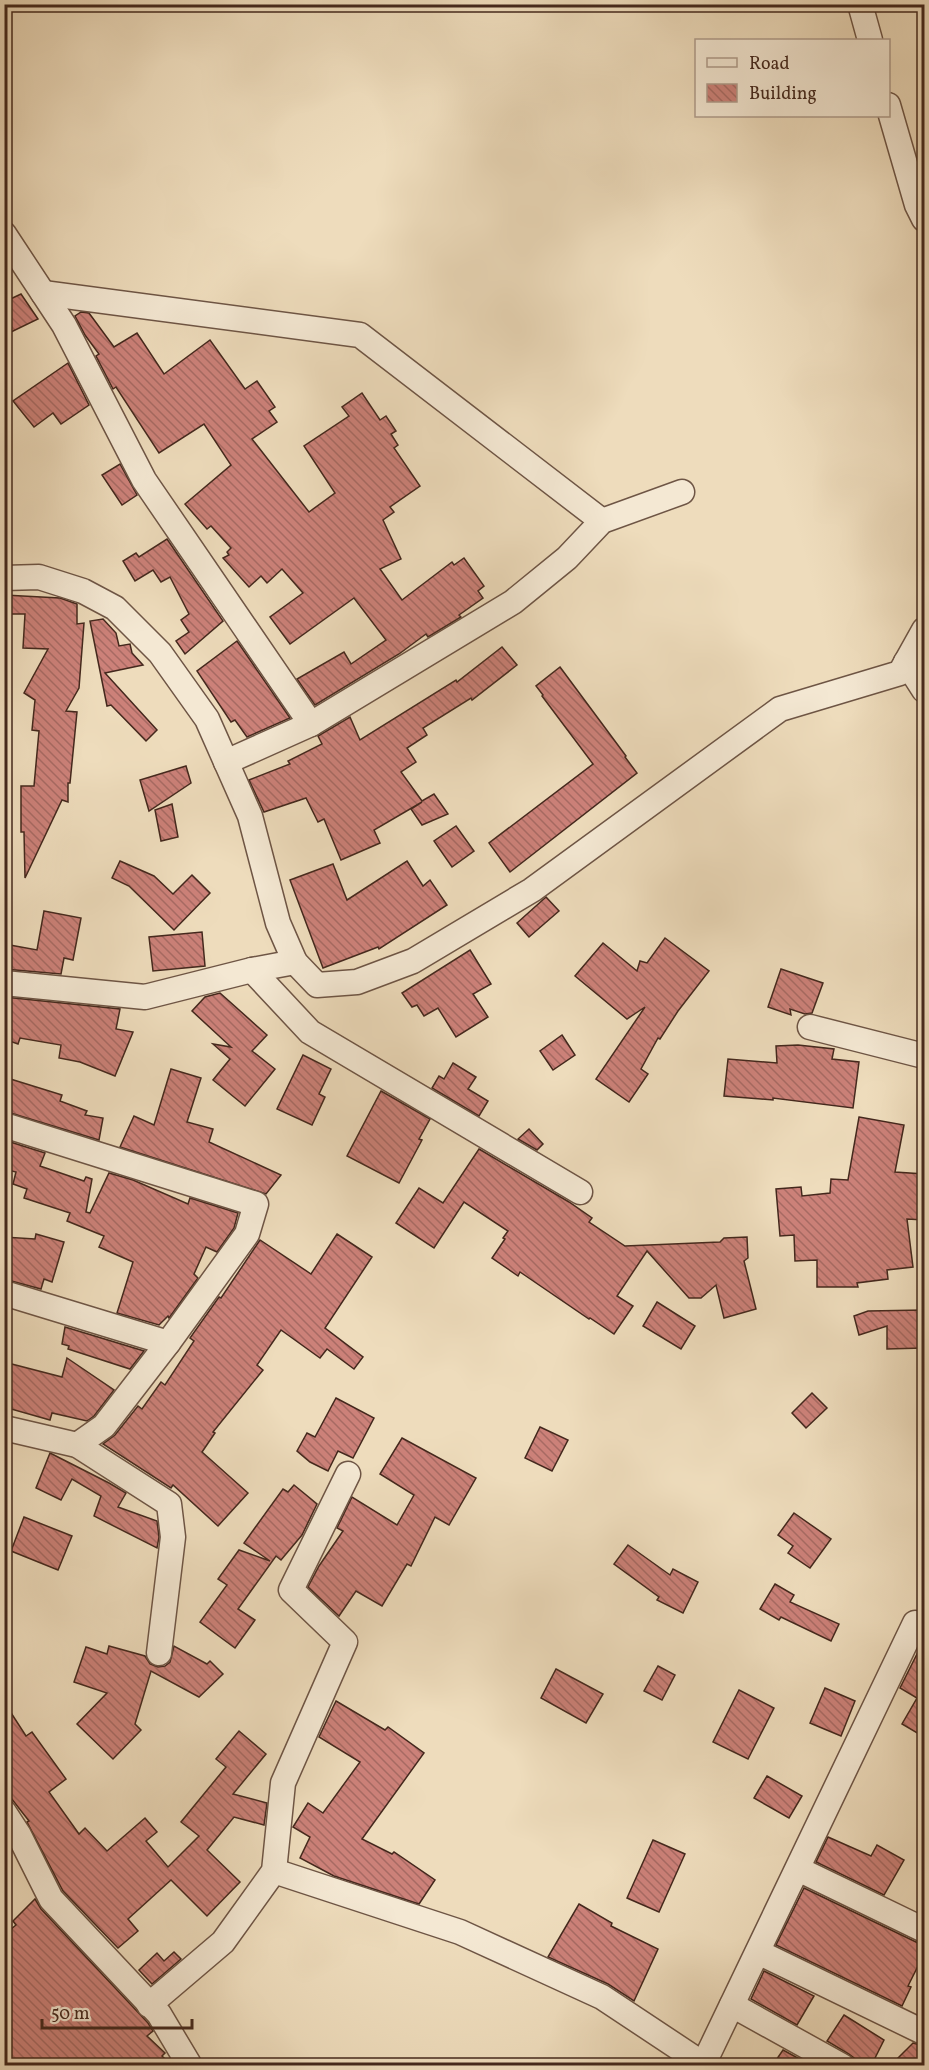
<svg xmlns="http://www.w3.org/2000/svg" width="929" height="2070" font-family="Vollkorn,serif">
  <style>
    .building { fill: url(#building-back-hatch); stroke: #44281d; stroke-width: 1.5 }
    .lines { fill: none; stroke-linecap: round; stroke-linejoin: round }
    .minor-casing { stroke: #6e5545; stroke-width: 27 }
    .minor { stroke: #f4e8d3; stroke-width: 24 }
  </style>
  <defs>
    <pattern id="building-back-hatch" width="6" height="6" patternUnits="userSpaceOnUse" patternTransform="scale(1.5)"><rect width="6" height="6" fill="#cc8179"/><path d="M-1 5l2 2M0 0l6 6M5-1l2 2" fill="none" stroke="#a76a63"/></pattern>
  </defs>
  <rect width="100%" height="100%" fill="#eedcbc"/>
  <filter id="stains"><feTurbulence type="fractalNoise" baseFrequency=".00333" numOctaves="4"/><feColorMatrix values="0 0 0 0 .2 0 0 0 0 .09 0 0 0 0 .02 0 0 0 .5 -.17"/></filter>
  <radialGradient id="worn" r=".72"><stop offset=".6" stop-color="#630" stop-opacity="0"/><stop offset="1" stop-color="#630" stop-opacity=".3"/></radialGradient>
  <!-- building -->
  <g class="building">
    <path d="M21,294L38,319L9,333L4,324V302Z"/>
    <path d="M81,312L89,313L114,347L137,333L164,374L210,340L245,389L257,381L275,407L269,411L277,422L252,439L309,512L335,493L304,446L349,416L342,407L362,393L380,420L386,416L396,431L391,434L398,445L394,448L420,486L390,507L394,512L383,520L401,559L380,569L402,600L452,562L454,565L464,558L484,586L478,591L483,598L459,615L461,617L428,637L426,634L399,654L315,705L297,679L344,652L351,664L386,640L354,598L290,644L270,617L303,593L282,569L267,583L261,576L249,587L223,558L229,555L227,552L231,548L211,526L207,529L185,504L231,465L204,424L159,453L116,387L113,389L96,356L99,354L85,335L75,316Z"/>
    <path d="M68,363L89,405L61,424L53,413L34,427L13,401Z"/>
    <path d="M120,464L137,495L122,505L102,475Z"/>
    <path d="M167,539L223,621L185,654L176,641L189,632L181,620L189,614L170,577L161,582L153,570L135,581L123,561L136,553L139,557Z"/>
    <path d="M4,595L60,598L77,604V624L84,623L79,688L66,711L77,712L70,783H68V802L62,800L25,878L24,832H21V786H34L39,731L32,730L35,700L24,693L48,649L23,648L25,614H4Z"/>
    <path d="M103,619L116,633L119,646L130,644L132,653L143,665L105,673L157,730L146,741L111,705L107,706L90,621Z"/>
    <path d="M237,641L290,718L247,737L235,720L231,722L197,671Z"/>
    <path d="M502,647L517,665L472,700L471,698L423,728L427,735L407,748L416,762L401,772L422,801L434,794L448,814L422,825L411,809L422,802L374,830L380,843L341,860L324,819L318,822L306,798L264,812L249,780L290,764L288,761L322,744L318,736L350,717L360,740L456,680L457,682Z"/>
    <path d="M560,667L626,756L625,757L637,773L510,872L489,843L593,764L542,696L543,695L536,686Z"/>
    <path d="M186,766L191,783L149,811L140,780Z"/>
    <path d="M172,804L178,837L161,841L155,810Z"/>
    <path d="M456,826L474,851L452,867L434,841Z"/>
    <path d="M120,861L154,876L173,894L192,875L210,893L174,930L129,886L112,878Z"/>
    <path d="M407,861L423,886L430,880L447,905L379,949L378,947L323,968L290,880L333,864L347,900Z"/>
    <path d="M546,897L559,911L529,937L517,923Z"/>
    <path d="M44,911L81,918L73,960L64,958L61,974L4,969V944L37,950Z"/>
    <path d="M202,932L205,966L153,971L149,937Z"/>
    <path d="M665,938L709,971L678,1011L660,1039L658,1038L641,1069L648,1074L629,1102L596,1079L645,1007L627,1019L575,976L603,943L637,971L640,961L647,963Z"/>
    <path d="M470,950L491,984L473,994L488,1017L456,1037L438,1008L424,1016L417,1005L412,1007L402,993Z"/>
    <path d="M781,969L823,983L812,1013L805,1014L790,1009L791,1015L768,1007Z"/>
    <path d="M220,993L267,1035L252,1051L275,1069L245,1106L213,1080L230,1059L213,1044L231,1047L192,1011L205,997Z"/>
    <path d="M4,997L120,1009L116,1029L133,1032L115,1076L80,1062L59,1058L61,1045L20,1038L18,1044L4,1039Z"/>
    <path d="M562,1035L575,1055L553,1070L540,1051Z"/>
    <path d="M798,1045L834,1049L832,1059L859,1062L853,1108L773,1098V1100L724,1096L728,1059L777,1063L776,1046Z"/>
    <path d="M303,1055L331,1069L319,1094L325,1097L312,1125L277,1109Z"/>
    <path d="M453,1063L476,1077L468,1089L488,1101L479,1116L432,1088L439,1076L444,1079Z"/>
    <path d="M171,1069L201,1078L187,1122L213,1129L209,1142L281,1175L266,1194L120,1147L134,1116L154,1125Z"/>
    <path d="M4,1077L62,1095L60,1101L87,1111L85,1115L103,1118L99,1140L4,1111Z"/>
    <path d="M381,1091L430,1119L419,1139L422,1140L399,1183L347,1156Z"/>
    <path d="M859,1117L904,1125L895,1172L924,1174V1220L907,1219L913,1267L887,1270L888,1279L857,1283L858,1287H817V1260L795,1261L794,1235L780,1236L776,1189L801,1187L802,1196L830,1193L831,1179L848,1180Z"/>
    <path d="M529,1129L543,1144L537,1150L518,1139Z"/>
    <path d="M4,1140L45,1153L40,1166L84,1181L86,1177L92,1179L86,1212L90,1213L109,1173L133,1180L188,1204L190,1198L238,1213L234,1228L217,1252L206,1247L194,1274L198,1278L169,1318L168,1316L159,1325L117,1313L133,1262L99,1247L104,1236L67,1221L70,1213L24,1198L27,1189L13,1184L16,1172L4,1169Z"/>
    <path d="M479,1149L569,1202L592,1218L589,1222L625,1246L720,1242L724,1238L747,1237L748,1258L744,1261L756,1309L724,1318L716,1285L701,1298H689L647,1251L617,1296L633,1306L614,1334L590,1318L589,1319L520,1272L518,1276L492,1258L505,1239L503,1238L508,1231L464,1202L434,1248L396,1223L419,1188L443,1203Z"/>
    <path d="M36,1234L64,1242L52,1282L44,1279L41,1289L4,1279V1237L35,1239Z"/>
    <path d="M337,1234L372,1257L325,1328L363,1357L354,1369L327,1349L320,1358L281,1330L257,1365L263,1370L213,1432L215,1433L202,1452L248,1493L218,1526L173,1485L171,1488L103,1444L115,1435L138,1406L142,1409L161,1382L165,1385L194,1341L190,1338L219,1297L221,1298L260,1240L311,1274Z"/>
    <path d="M657,1302L695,1326L681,1349L643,1326Z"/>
    <path d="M923,1310V1348L887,1349V1326L859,1335L854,1316L868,1311Z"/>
    <path d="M65,1327L144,1351L130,1369L68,1349L69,1346L62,1344Z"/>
    <path d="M67,1358L114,1390L94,1416L87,1421L52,1413L50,1420L4,1407V1362L62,1377Z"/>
    <path d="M812,1393L827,1408L806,1428L792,1413Z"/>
    <path d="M336,1398L374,1418L353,1458L338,1451L328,1471L310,1462L297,1451L307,1433L315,1437Z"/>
    <path d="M540,1427L568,1440L552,1471L525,1458Z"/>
    <path d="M402,1438L476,1478L449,1525L435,1517L411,1566L407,1564L382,1606L356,1591L339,1616L308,1587L319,1566L343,1531L337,1528L352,1497L397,1525L414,1495L380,1474Z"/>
    <path d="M50,1453L109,1483L126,1493L118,1507L157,1521L159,1537L157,1548L94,1516L101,1496L72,1479L61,1500L36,1488Z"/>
    <path d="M294,1485L317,1504L302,1535L281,1560L276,1556L238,1609L255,1620L235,1648L200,1622L227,1585L218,1579L239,1550L270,1561L244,1543L283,1489L288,1492Z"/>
    <path d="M794,1513L831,1539L810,1568L788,1553L793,1546L778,1535Z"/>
    <path d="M24,1517L72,1536L58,1570L11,1551Z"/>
    <path d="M628,1545L670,1575L673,1569L698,1582L683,1613L657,1600L659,1597L614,1564Z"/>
    <path d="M775,1584L794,1595L790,1602L839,1624L831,1641L781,1617L779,1620L760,1609Z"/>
    <path d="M924,1640V1737L902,1724L917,1698L900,1688Z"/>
    <path d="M109,1646L145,1656L150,1664L158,1667L165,1666L170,1662L174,1646L207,1664L210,1661L223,1674L199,1697L151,1671L135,1724L141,1730L113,1759L77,1724L107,1693L74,1682L86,1647L107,1654Z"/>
    <path d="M658,1666L675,1675L662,1700L644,1691Z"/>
    <path d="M556,1669L603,1694L586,1723L541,1698Z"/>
    <path d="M825,1688L855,1701L841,1736L810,1723Z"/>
    <path d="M739,1690L774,1708L748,1759L713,1742Z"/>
    <path d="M336,1701L385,1730L388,1727L424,1753L362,1839L392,1854L394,1852L435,1880L419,1904L334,1876L300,1858L310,1837L293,1827L308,1803L323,1813L360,1762L319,1737Z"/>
    <path d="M4,1702L26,1736L32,1732L66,1779L49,1792L79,1834L85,1828L107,1851L145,1818L157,1832L146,1841L168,1867L199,1836L181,1822L226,1767L216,1759L239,1731L266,1754L233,1794L267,1803L264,1825L234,1817L207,1850L240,1882L207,1916L171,1880L128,1919L138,1931L118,1948L63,1891L27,1822L29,1821L4,1789Z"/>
    <path d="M767,1776L802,1796L789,1818L754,1798Z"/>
    <path d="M828,1837L871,1856L877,1845L904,1860L884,1895L816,1862Z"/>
    <path d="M653,1840L685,1854L659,1912L627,1898Z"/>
    <path d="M804,1888L918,1943L924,1944V1954L908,1986L911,1987L902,2006L776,1945Z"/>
    <path d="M35,1899L41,1909L148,2023L153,2031L147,2036L165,2053L162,2056L172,2066H4V1935L16,1925L13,1921Z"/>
    <path d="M579,1904L612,1923L611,1926L658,1949L634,2001L608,1984L548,1957Z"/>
    <path d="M174,1952L181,1959L152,1984L139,1970L157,1953L164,1961Z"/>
    <path d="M764,1971L814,1996L797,2025L751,1999Z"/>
    <path d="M844,2015L884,2040L871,2066H856L854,2058L849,2054L827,2041Z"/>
    <path d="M913,2043L924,2046V2066H890Z"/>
    <path d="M783,2050L807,2063L805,2066H772Z"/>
  </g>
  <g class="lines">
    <!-- minor casing -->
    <g class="minor-casing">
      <g id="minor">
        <path d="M860,4L870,40"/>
        <path d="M888,105L917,205L924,219"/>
        <path d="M4,234L64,325L144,480L311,724"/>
        <path d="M43,293L360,335L602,521"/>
        <path d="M4,578L39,577L83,591L115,608L160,653L207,719L250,816L278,923L295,962L317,985L357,982L413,961L532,890L780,709L900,673L924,630"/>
        <path d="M906,662L924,690"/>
        <path d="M226,762L311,724L513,602L567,558L602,521L682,492"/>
        <path d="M252,970L310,1032L580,1192"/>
        <path d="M4,983L145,997L252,970L295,962"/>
        <path d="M810,1027L924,1056"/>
        <path d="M4,1125L256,1204L247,1234L168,1343"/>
        <path d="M4,1293L168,1343L104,1426L77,1445"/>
        <path d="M4,1428L77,1445L169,1504L173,1537L159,1653"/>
        <path d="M4,1812L19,1835L51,1899L159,2014L190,2066"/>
        <path d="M798,1869L924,1930"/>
        <path d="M274,1871L460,1932L602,1997L706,2066"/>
        <path d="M758,1952L923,2032"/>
        <path d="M149,2005L223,1942L274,1871L283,1783L345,1642L291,1590L348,1474"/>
        <path d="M732,2005L842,2066"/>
        <path d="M704,2063L915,1623"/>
      </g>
    </g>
    <!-- minor -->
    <use href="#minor" class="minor"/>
  </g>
  <!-- margin -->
  <rect width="929" height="2070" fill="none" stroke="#eedcbc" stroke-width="24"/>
  <rect x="6" y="6" width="917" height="2058" fill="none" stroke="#44281d" stroke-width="3"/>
  <rect x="12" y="12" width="905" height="2046" fill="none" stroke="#44281d" stroke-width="1.5"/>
  <!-- legend -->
  <rect x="695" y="39" width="195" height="78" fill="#f4e8d3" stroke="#ae9b8a" stroke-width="1.5"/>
  <rect x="707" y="58" width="30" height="9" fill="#f4e8d3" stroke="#ae9b8a" stroke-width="1.5"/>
  <text x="749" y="69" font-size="18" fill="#44281d">Road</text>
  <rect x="707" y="84" width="30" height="18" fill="url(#building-back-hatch)" stroke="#ae9b8a" stroke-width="1.5"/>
  <text x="749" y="99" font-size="18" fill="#44281d">Building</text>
  <!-- scale -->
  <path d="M42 2019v9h150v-9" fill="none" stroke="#44281d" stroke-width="3"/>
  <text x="51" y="2019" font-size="18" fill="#44281d" stroke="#f4e8d3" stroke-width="4.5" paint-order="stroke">50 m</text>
  <rect width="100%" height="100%" filter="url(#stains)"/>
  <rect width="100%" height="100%" fill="url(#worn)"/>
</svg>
